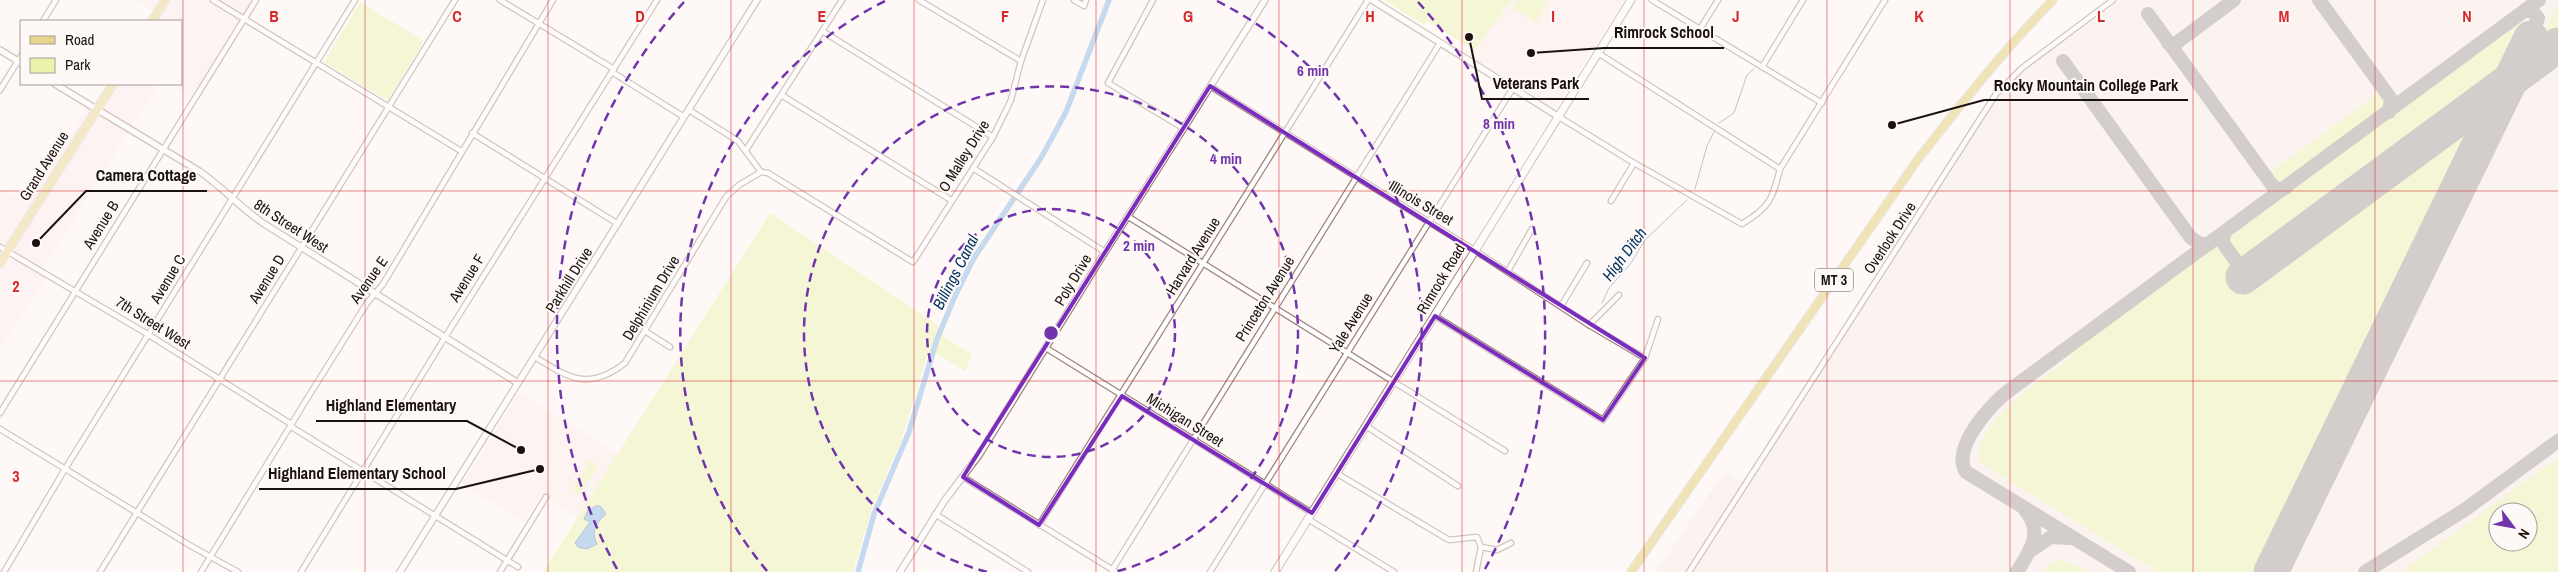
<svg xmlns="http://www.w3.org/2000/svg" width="2558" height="572" font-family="'Archivo Narrow',sans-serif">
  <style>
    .commercial { fill: #fcecea }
    .built { fill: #f7ebe6; fill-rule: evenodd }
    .education { fill: #fcece9 }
    .green { fill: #ecf1ac; fill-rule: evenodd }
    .water { fill: #82b1e5; stroke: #6381a5 }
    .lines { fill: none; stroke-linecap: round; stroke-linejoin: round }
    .stream { stroke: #6381a5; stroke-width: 1 }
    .canal { stroke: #82b1e5; stroke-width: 5.5 }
    .taxiway { stroke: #a09a98; stroke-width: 14 }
    .runway { stroke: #a09a98; stroke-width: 35 }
    .minor-casing { stroke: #9c857d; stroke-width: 7 }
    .tertiary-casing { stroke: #9c857d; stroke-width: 8 }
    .secondary-casing { stroke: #9c857d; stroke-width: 9 }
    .primary-casing { stroke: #d6d4d4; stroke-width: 10 }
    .trunk-casing { stroke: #d6d4d4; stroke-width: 10 }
    .minor { stroke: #fff; stroke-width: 4.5 }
    .tertiary { stroke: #fff; stroke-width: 5.5 }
    .secondary { stroke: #fff; stroke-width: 7 }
    .primary { stroke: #e7d68f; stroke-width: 8 }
    .trunk { stroke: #dfc86a; stroke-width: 8 }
    .marked { fill: none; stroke: #7b2cbf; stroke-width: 4; stroke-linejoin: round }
    .grid { fill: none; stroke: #d62828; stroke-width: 1; stroke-opacity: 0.55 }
    .ring { fill: none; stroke: #7035ab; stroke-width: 2.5; stroke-dasharray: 9 6 }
    .labels { text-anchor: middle; stroke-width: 4; stroke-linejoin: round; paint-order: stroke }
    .shield { fill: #fef9f7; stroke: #5e5755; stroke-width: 1 }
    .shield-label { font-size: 14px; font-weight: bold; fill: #1a120f }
    .street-label { font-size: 15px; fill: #1a120f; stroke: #fef9f7 }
    .water-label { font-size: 16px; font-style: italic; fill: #003463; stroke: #fef9f7 }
    .grid-label { font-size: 16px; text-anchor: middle; font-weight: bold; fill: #d62828; stroke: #fef9f7; stroke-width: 4; stroke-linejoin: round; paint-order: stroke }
    .centre { fill: #7035ab; stroke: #fef9f7; stroke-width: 2.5 }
    .ring-label { font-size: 15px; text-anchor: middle; font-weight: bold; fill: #7035ab; stroke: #fef9f7; stroke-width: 4; stroke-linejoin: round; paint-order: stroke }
    .leader { fill: none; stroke: #1a120f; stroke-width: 2 }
    .callout-dot { fill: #1a120f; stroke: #fef9f7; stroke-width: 2 }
    .callout-label { font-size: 16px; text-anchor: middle; font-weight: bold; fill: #1a120f; stroke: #fef9f7; stroke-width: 4; stroke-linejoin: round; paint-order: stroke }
  </style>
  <rect width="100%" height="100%" fill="#fef9f7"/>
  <!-- commercial -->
  <g class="commercial">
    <path d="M136,0H256L195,99L169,84H181V21H152L157,13Z"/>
    <path d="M113,84H158L42,270L48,274L0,349V187L28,203L89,104L98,108Z"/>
  </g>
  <!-- built -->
  <path class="built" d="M2121,0H2558V572H1655L1725,471L1748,485L1992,106L2013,79ZM2498,512H2528V542H2498Z"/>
  <!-- education -->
  <g class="education">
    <path d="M1512,0H1624L1555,108L1469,56Z"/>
    <path d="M519,392L618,454L578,517L541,494L524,522L462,484Z"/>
  </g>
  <!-- green -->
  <g class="green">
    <path d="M1384,0H1512L1474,50L1429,22L1423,24Z"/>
    <path d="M1517,0H1541L1547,4L1536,23L1512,7Z"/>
    <path d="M360,2L424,41L388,101L324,62Z"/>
    <path d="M2558,3V35L2545,44L2540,41Z"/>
    <path d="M2522,20L2527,25L2506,69L2496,80L2247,264L2238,257L2229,239L2236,230Z"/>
    <path d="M2378,93H2383L2387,98L2385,109L2285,182L2272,180L2271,172Z"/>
    <path d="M2469,122L2478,126L2261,572H2158L1982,464C1963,429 2048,375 2071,358L2070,352L2209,251L2216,247L2226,255L2248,284Z"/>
    <path d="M770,213L938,325L945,338L972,354L965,371L941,356L928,353L901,441L871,511L853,572H543Z"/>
    <path d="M2558,458V572H2402L2410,565ZM2498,512H2528V542H2498Z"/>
    <path d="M590,460L598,465L580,495L572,489Z"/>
    <path d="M2059,560L2063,561L2091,572H2042L2050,563Z"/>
  </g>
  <!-- water -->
  <path class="water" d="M596,506H600L605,512V515C595,524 591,531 597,544L587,549L578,547L575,543L590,522L584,519L588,510Z"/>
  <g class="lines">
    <!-- stream -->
    <g class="stream">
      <path d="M1719,123L1734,113L1747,75L1754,69"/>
      <path d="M1695,189L1707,146L1714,132"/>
      <path d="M1602,303L1609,288L1631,263L1645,240L1687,200"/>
    </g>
    <!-- canal -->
    <path class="canal" d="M858,572L874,514L909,432L937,339L956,294L974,258L1041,158L1066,112L1109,0"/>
    <!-- taxiway -->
    <g class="taxiway">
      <path d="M2319,0L2391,99L2389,112"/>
      <path d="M2524,11H2532L2538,18L2531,38"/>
      <path d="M2148,14L2272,185L2278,189L2286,188"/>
      <path d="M2168,43L2175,44L2234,0"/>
      <path d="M2063,61L2191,238L2200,244H2209"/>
      <path d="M2224,233L2223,243L2246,275"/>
      <path d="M2030,551L2051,537L2071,538"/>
      <path d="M2017,572C2030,551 2044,532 2025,510"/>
      <path d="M2129,572L1966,472C1951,449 1989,406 2007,392L2539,0"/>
      <path d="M2365,572L2466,509L2558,441"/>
    </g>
    <!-- runway -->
    <g class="runway">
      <path d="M2243,277L2558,45"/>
      <path d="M2271,572L2531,38"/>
    </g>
    <!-- minor casing -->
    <g class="minor-casing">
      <g id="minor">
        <path d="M213,0L461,151"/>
        <path d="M500,0L614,69"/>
        <path d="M919,0L1021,61"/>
        <path d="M1074,0L1084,6L1086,0"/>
        <path d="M1153,0L1108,83L1183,128"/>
        <path d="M1652,0L1822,103"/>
        <path d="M43,21L56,0"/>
        <path d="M1700,29L1718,0"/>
        <path d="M822,31L993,137"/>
        <path d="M1598,53L1780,169"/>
        <path d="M1762,67L1803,0"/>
        <path d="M612,72L684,117"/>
        <path d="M1210,86L1474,250L1589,325L1645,358"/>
        <path d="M0,90L21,56"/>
        <path d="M783,96L951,200"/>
        <path d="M689,110L738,141L761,172L768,173L913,262L993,137L1011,100L1021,61L1043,0"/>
        <path d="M1559,117L1634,163L1742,224C1770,207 1772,200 1780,169L1885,0"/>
        <path d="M472,133L618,224"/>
        <path d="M746,150L842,0"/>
        <path d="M973,168L1105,252"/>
        <path d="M1611,201L1634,163"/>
        <path d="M1127,216L1505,451"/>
        <path d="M0,247L149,335L291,424"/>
        <path d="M1508,271L1532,229"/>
        <path d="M1561,306L1587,263"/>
        <path d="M1435,316L1603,420L1645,358L1658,319"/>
        <path d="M1589,325L1619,295"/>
        <path d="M645,331L670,347"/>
        <path d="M1046,348L1312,513"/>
        <path d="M535,357C570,379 589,391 625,363L726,197L739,185L761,172"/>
        <path d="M0,413L256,0"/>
        <path d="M290,426L518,567"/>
        <path d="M1366,426L1458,486"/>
        <path d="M0,429L191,546L238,572"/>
        <path d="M1336,473L1449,540L1477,537L1481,547L1476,572"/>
        <path d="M963,477L1116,572"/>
        <path d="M935,514L1028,572"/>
        <path d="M1308,519L1394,572"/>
        <path d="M1039,525L1368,0"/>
        <path d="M1481,547L1497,550L1511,543"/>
        <path d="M1112,570L1440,43"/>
        <path d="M4,572L65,469L355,0"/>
        <path d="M100,572L455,0"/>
        <path d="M201,572L305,402L367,303L383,284L553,0"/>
        <path d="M301,572L442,342L657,0"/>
        <path d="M500,572L546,497"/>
        <path d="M1210,572L1513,88"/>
        <path d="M1689,572L1996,94L2022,68L2113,0"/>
      </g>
    </g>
    <!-- tertiary casing -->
    <g class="tertiary-casing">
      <g id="tertiary">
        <path d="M1372,0L1559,117"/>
        <path d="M0,50L21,63"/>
        <path d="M55,84L199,171C223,187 241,209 266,225L518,383"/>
        <path d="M400,572L757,0"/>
        <path d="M900,572L945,500L979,455L1105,252L1265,0"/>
      </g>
    </g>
    <!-- secondary casing -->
    <g class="secondary-casing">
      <path id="secondary" d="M1275,572L1631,0"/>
    </g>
    <!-- primary casing -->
    <g class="primary-casing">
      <g id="primary">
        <path d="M152,21L165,0"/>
        <path d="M0,263L113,84"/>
      </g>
    </g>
    <!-- trunk casing -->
    <g class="trunk-casing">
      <path id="trunk" d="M1631,572L1916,162C1959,106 2004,50 2053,0"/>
    </g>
    <!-- minor -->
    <use href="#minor" class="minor"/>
    <!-- tertiary -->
    <use href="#tertiary" class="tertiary"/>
    <!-- secondary -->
    <use href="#secondary" class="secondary"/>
    <!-- primary -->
    <use href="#primary" class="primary"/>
    <!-- trunk -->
    <use href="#trunk" class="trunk"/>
  </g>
  <!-- marked area -->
  <path d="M0 0H2558V572H0ZM1210,86L1645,358L1603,420L1435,316L1312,513L1122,396L1039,525L963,477Z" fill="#fef9f7" fill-opacity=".55" fill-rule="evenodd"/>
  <path class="marked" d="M1210,86L1645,358L1603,420L1435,316L1312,513L1122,396L1039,525L963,477Z"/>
  <!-- grid -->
  <path class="grid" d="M183,0V572M365,0V572M548,0V572M731,0V572M914,0V572M1096,0V572M1279,0V572M1462,0V572M1644,0V572M1827,0V572M2010,0V572M2193,0V572M2375,0V572M0,191H2558M0,381H2558"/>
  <!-- distance rings -->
  <g class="ring">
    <circle cx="1051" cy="333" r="124"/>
    <path d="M987 572A247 247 0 1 1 1115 572"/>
    <path d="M767 571A371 371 0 0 1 885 1M1217 1A371 371 0 0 1 1335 571"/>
    <path d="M617 569A494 494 0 0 1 684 2M1418 2A494 494 0 0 1 1485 569"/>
  </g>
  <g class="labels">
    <!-- shield labels -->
    <rect class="shield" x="1815" y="268.5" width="38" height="23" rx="4"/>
    <g class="shield-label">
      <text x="1834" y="285">MT 3</text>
    </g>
    <!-- street labels -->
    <g class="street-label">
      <text transform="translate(964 156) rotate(-58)" y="5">O Malley Drive</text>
      <text transform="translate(44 166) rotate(-58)" y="5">Grand Avenue</text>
      <text transform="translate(1421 203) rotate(31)" y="5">Illinois Street</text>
      <text transform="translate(101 225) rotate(-58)" y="5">Avenue B</text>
      <text transform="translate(291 226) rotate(33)" y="5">8th Street West</text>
      <text transform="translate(1890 238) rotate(-57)" y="5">Overlook Drive</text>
      <text transform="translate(1193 256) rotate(-58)" y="5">Harvard Avenue</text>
      <text transform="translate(467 278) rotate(-58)" y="5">Avenue F</text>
      <text transform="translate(168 279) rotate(-59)" y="5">Avenue C</text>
      <text transform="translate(267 279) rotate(-58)" y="5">Avenue D</text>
      <text transform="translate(1441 279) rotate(-59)" y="5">Rimrock Road</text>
      <text transform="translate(369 280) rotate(-55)" y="5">Avenue E</text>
      <text transform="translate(569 280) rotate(-58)" y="5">Parkhill Drive</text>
      <text transform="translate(1073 280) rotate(-59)" y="5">Poly Drive</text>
      <text transform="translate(651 298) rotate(-59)" y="5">Delphinium Drive</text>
      <text transform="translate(1265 299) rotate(-58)" y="5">Princeton Avenue</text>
      <text transform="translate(153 323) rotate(32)" y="5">7th Street West</text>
      <text transform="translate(1351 323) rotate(-58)" y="5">Yale Avenue</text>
      <text transform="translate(1185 420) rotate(32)" y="5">Michigan Street</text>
    </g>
    <!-- water labels -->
    <g class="water-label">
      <text transform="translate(1624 254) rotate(-53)" y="6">High Ditch</text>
      <text transform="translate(955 272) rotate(-63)" y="6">Billings Canal</text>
    </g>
  </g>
  <g class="grid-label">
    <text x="274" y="22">B</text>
    <text x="457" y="22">C</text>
    <text x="640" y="22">D</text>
    <text x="822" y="22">E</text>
    <text x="1005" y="22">F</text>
    <text x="1188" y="22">G</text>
    <text x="1370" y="22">H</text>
    <text x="1553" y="22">I</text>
    <text x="1736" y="22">J</text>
    <text x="1919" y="22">K</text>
    <text x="2101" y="22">L</text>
    <text x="2284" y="22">M</text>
    <text x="2467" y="22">N</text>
    <text x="16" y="292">2</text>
    <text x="16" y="482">3</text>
  </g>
  <circle cx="1051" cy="333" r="8" class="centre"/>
  <g class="ring-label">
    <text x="1313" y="76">6 min</text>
    <text x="1499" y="129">8 min</text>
    <text x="1226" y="164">4 min</text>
    <text x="1139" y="251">2 min</text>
  </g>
  <!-- callouts -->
  <path class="leader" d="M1531 53L1604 48H1724M1469 37L1482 99H1589M1892 125L1984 100H2188M36 243L86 191H207M521 450L467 421H316M540 469L456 489H259"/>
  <g class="callout-dot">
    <circle cx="1531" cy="53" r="5"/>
    <circle cx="1469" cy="37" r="5"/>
    <circle cx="1892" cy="125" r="5"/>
    <circle cx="36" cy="243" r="5"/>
    <circle cx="521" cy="450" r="5"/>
    <circle cx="540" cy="469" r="5"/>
  </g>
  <g class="callout-label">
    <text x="1664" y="38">Rimrock School</text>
    <text x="1536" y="89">Veterans Park</text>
    <text x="2086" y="91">Rocky Mountain College Park</text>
    <text x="146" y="181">Camera Cottage</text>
    <text x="391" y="411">Highland Elementary</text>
    <text x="357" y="479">Highland Elementary School</text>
  </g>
  <!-- legend -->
  <rect x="20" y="20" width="162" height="65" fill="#fef9f7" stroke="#a39d9a"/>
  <rect x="30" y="36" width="25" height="8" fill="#e7d68f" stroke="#a39d9a"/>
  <text x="65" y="45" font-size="15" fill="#1a120f">Road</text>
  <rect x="30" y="58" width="25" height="15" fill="#ecf1ac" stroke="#a39d9a"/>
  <text x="65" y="70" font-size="15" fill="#1a120f">Park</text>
  <!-- north arrow -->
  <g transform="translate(2513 527) rotate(122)"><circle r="24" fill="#fef9f7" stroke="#a39d9a"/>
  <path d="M0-4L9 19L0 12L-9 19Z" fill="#7035ab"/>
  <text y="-8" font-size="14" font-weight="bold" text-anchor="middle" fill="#1a120f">N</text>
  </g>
</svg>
